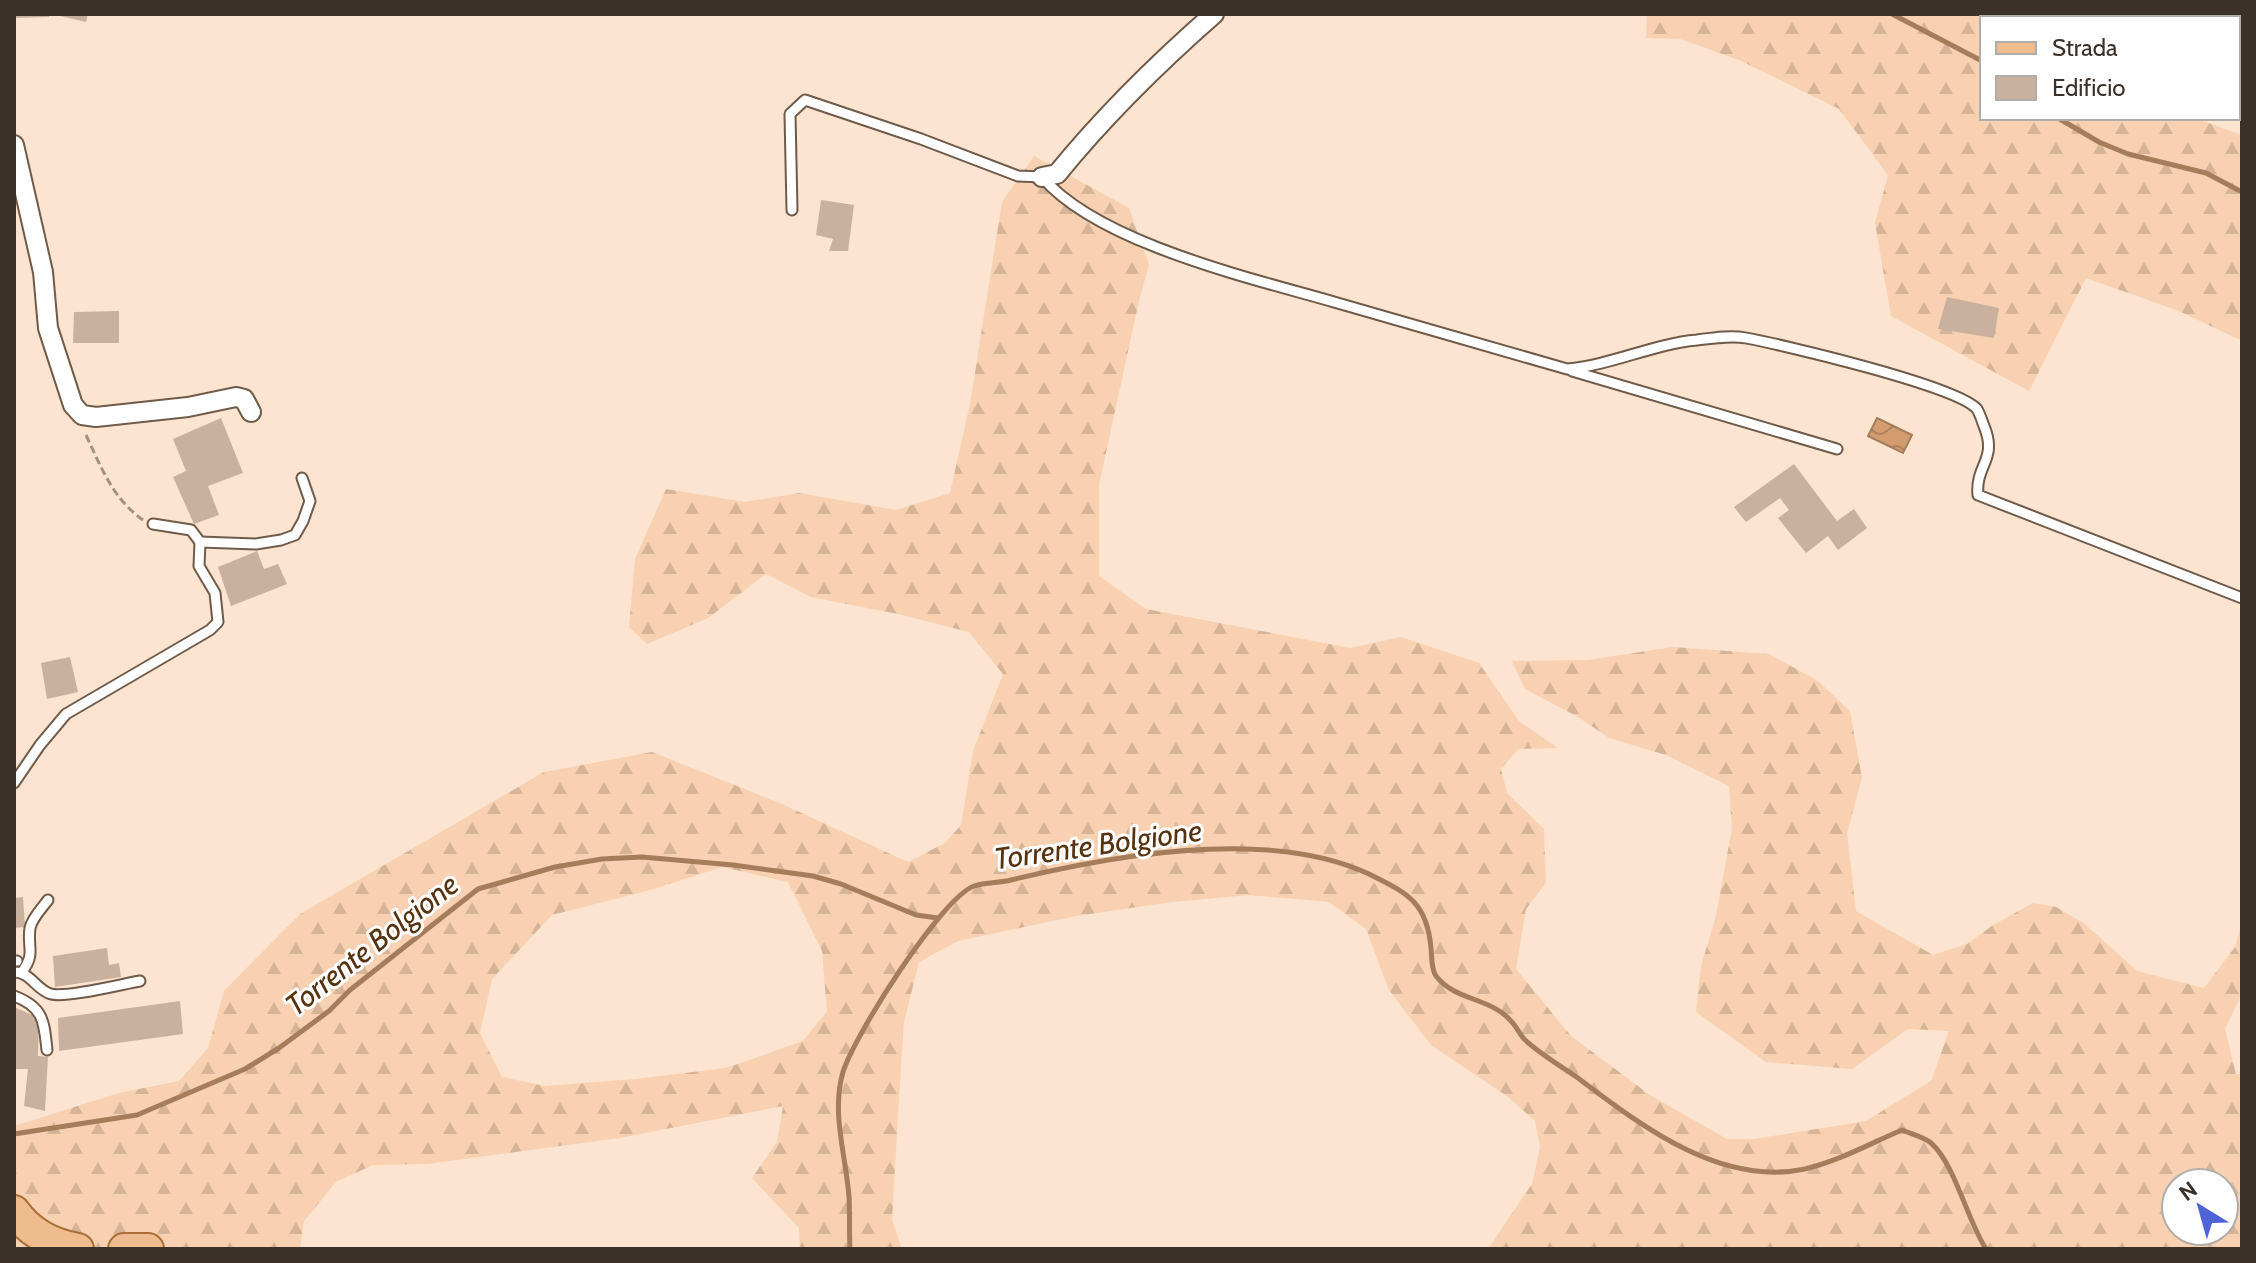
<svg xmlns="http://www.w3.org/2000/svg" width="2256" height="1263" font-family="Cabin,sans-serif">
  <style>
    .forest { fill: url(#forest-firs); fill-rule: evenodd }
    .water { fill: url(#water-waves); stroke: #a57d5b; stroke-width: 2 }
    .lines { fill: none; stroke-linecap: round; stroke-linejoin: round }
    .stream { stroke: #a57d5b; stroke-width: 5 }
    .building { fill: #c9b19e }
    .lane-casing { stroke: #705b4a; stroke-width: 13 }
    .street-casing { stroke: #705b4a; stroke-width: 22 }
    .primary-casing { stroke: #a86f39; stroke-width: 34 }
    .path { stroke: #a39283; stroke-width: 3; stroke-dasharray: 8 4; stroke-linecap: butt }
    .lane { stroke: #fff; stroke-width: 9 }
    .street { stroke: #fff; stroke-width: 18 }
    .primary { stroke: #eebc8e; stroke-width: 30 }
    .labels { text-anchor: middle; stroke-width: 6; stroke-linejoin: round; paint-order: stroke }
    .water-label { font-size: 30px; font-style: italic; fill: #56320e; stroke: #fff }
  </style>
  <defs>
    <pattern id="forest-firs" width="22" height="20" patternUnits="userSpaceOnUse" patternTransform="scale(2)"><rect width="22" height="20" fill="#f7d1b1"/><path d="M5 1l3.5 6h-7zM16 11l3.5 6h-7z" fill="#d5b498"/></pattern>
    <pattern id="water-waves" width="16" height="10" patternUnits="userSpaceOnUse" patternTransform="scale(2)"><rect width="16" height="10" fill="#d39d70"/><path d="M0 5q4-4 8 0t8 0" fill="none" stroke="#ac815c"/></pattern>
  </defs>
  <rect width="100%" height="100%" fill="#fce4d0"/>
  <!-- forest -->
  <g class="forest">
    <path d="M1647,14H1985L1993,18H1982V118H2195L2242,135V341L2179,311L2086,278L2029,391L1891,316L1875,223L1888,175L1839,109L1739,60L1680,39L1646,38Z"/>
    <path d="M1034,156L1129,208L1149,264L1138,305L1099,485V576L1146,609L1350,648L1401,637L1479,663L1519,721L1558,748L1518,749L1501,769L1507,793L1544,829L1546,883L1526,909L1516,969L1571,1036L1650,1095L1727,1139H1754L1866,1121L1931,1081L1949,1031L1908,1029L1852,1069L1766,1062L1696,1012L1701,966L1716,916L1732,828L1729,786L1666,755L1609,738L1578,717L1525,689L1512,661L1588,660L1673,647L1769,654L1818,681L1850,711L1862,778L1847,833L1856,911L1933,955L1967,944L1993,925L2033,903L2056,907L2085,924L2137,971L2204,988L2235,947L2242,921V993L2225,1029L2236,1074H2242V1249H1488L1532,1184L1540,1147L1535,1121L1508,1097L1431,1045L1389,990L1366,929L1329,902L1249,895L1172,902L1076,916L958,941L919,962L904,1022L899,1098L892,1220L902,1249H800L799,1228L752,1178L777,1142L783,1106L620,1138L427,1164L373,1165L336,1182L304,1221L300,1249L14,1247V1126L119,1093L179,1081L208,1048L224,991L300,914L544,772L652,752L782,804L908,862L945,843L961,825L973,751L1003,674L969,632L898,614L811,597L766,574L708,618L647,644L629,627L635,559L666,489L745,502L799,493L896,510L950,493L970,404L1002,202ZM722,867L788,882L822,951L827,1011L803,1041L726,1068L635,1079L545,1086L502,1077L480,1033L492,979L552,915L650,890ZM2176,1183H2224V1231H2176Z"/>
  </g>
  <!-- water -->
  <path class="water" d="M1877,418L1912,435L1903,453L1868,436Z"/>
  <g class="lines">
    <!-- stream -->
    <g class="stream">
      <path d="M1892,14L1982,61"/>
      <path d="M2058,118L2099,142L2128,154L2206,173L2242,192"/>
      <path d="M14,1134L137,1115L245,1069L279,1048L329,1011L350,990L478,889L555,867L602,859L642,857L733,865L813,876L841,884L916,915L938,918"/>
      <path d="M850,1249C849,1232 850,1214 849,1197C846,1156 831,1112 843,1072C854,1036 941,898 974,886C986,882 1000,883 1011,880C1114,855 1269,827 1369,874C1407,893 1427,902 1431,948C1432,957 1431,969 1436,976C1455,1001 1490,997 1511,1021C1516,1026 1519,1033 1524,1039C1540,1054 1561,1066 1578,1078C1642,1126 1720,1187 1805,1169C1839,1161 1871,1143 1902,1130C1911,1134 1924,1137 1931,1143C1955,1164 1967,1220 1986,1249"/>
    </g>
  </g>
  <!-- building -->
  <g class="building">
    <path d="M14,14H49V17L14,18Z"/>
    <path d="M51,14H88L86,22Z"/>
    <path d="M821,200L854,205L848,251H829L833,239L816,235Z"/>
    <path d="M1947,297L1999,308L1994,338L1938,329Z"/>
    <path d="M119,311V343H73L74,312Z"/>
    <path d="M221,418L243,473L208,486L219,515L194,524L173,477L186,471L173,439Z"/>
    <path d="M1794,464L1837,521L1854,509L1867,528L1838,550L1828,536L1806,553L1778,518L1789,510L1780,498L1746,522L1734,507Z"/>
    <path d="M257,551L264,569L278,564L287,584L231,606L218,567Z"/>
    <path d="M70,657L78,692L47,699L41,663Z"/>
    <path d="M23,897L25,927L14,928V898Z"/>
    <path d="M107,948L109,965L119,963L121,977L55,987L53,956Z"/>
    <path d="M180,1001L183,1034L59,1051L58,1018Z"/>
    <path d="M14,1007L39,1018L38,1056L48,1057L45,1111L24,1106L28,1069H14Z"/>
  </g>
  <g class="lines">
    <!-- lane casing -->
    <g class="lane-casing">
      <g id="lane">
        <path d="M792,210L790,114L805,100L921,139L1018,176L1042,177C1098,243 1251,278 1334,302C1412,324 1489,347 1567,369C1612,365 1653,344 1697,340C1712,338 1731,335 1746,338C1784,345 1957,386 1977,409C1980,414 1982,421 1984,426C1998,460 1975,465 1978,495L2242,598"/>
        <path d="M1572,371L1837,449"/>
        <path d="M200,542L256,544L281,540L295,535L303,521L310,501L302,478"/>
        <path d="M14,783L40,745L66,714L210,630L218,622L215,593L199,566L200,542L191,530L153,524"/>
        <path d="M14,961H17"/>
        <path d="M14,972C31,972 36,990 51,994C67,998 122,984 140,981"/>
        <path d="M22,972C36,953 27,948 30,928C32,918 42,908 48,900"/>
        <path d="M14,996C44,1007 44,1022 47,1050"/>
      </g>
    </g>
    <!-- street casing -->
    <g class="street-casing">
      <g id="street">
        <path d="M14,145L43,272L48,328L73,405L82,415L96,417L188,407L236,397L244,399L251,412"/>
        <path d="M1042,177L1057,174C1105,115 1157,64 1214,14"/>
      </g>
    </g>
    <!-- primary casing -->
    <g class="primary-casing">
      <g id="primary">
        <path d="M14,1211C30,1233 51,1244 78,1249"/>
        <path d="M124,1249H148"/>
      </g>
    </g>
    <!-- path -->
    <path class="path" d="M86,435C101,467 113,499 143,520"/>
    <!-- lane -->
    <use href="#lane" class="lane"/>
    <!-- street -->
    <use href="#street" class="street"/>
    <!-- primary -->
    <use href="#primary" class="primary"/>
  </g>
  <g class="labels">
    <!-- water labels -->
    <g class="water-label">
      <text transform="translate(1098 845) rotate(-8)" y="10">Torrente Bolgione</text>
      <text transform="translate(372 945) rotate(-38)" y="10">Torrente Bolgione</text>
    </g>
  </g>
  <!-- border -->
  <rect width="2256" height="1263" fill="none" stroke="#3b3129" stroke-width="32"/>
  <!-- legend -->
  <rect x="1980" y="16" width="260" height="104" fill="#ffffff" stroke="#b1ada9" stroke-width="2"/>
  <rect x="1996" y="42" width="40" height="12" fill="#eebc8e" stroke="#b1ada9" stroke-width="2"/>
  <text x="2052" y="56" font-size="24" fill="#3b3129">Strada</text>
  <rect x="1996" y="76" width="40" height="24" fill="#c9b19e" stroke="#b1ada9" stroke-width="2"/>
  <text x="2052" y="96" font-size="24" fill="#3b3129">Edificio</text>
  <!-- north arrow -->
  <g transform="translate(2200 1207) rotate(323)"><circle r="38" fill="#ffffff" stroke="#b1ada9" stroke-width="2"/>
  <path d="M0-6L14 30L0 20L-14 30Z" fill="#4e63d8"/>
  <text y="-12" font-size="22" font-weight="bold" text-anchor="middle" fill="#3b3129">N</text>
  </g>
</svg>
